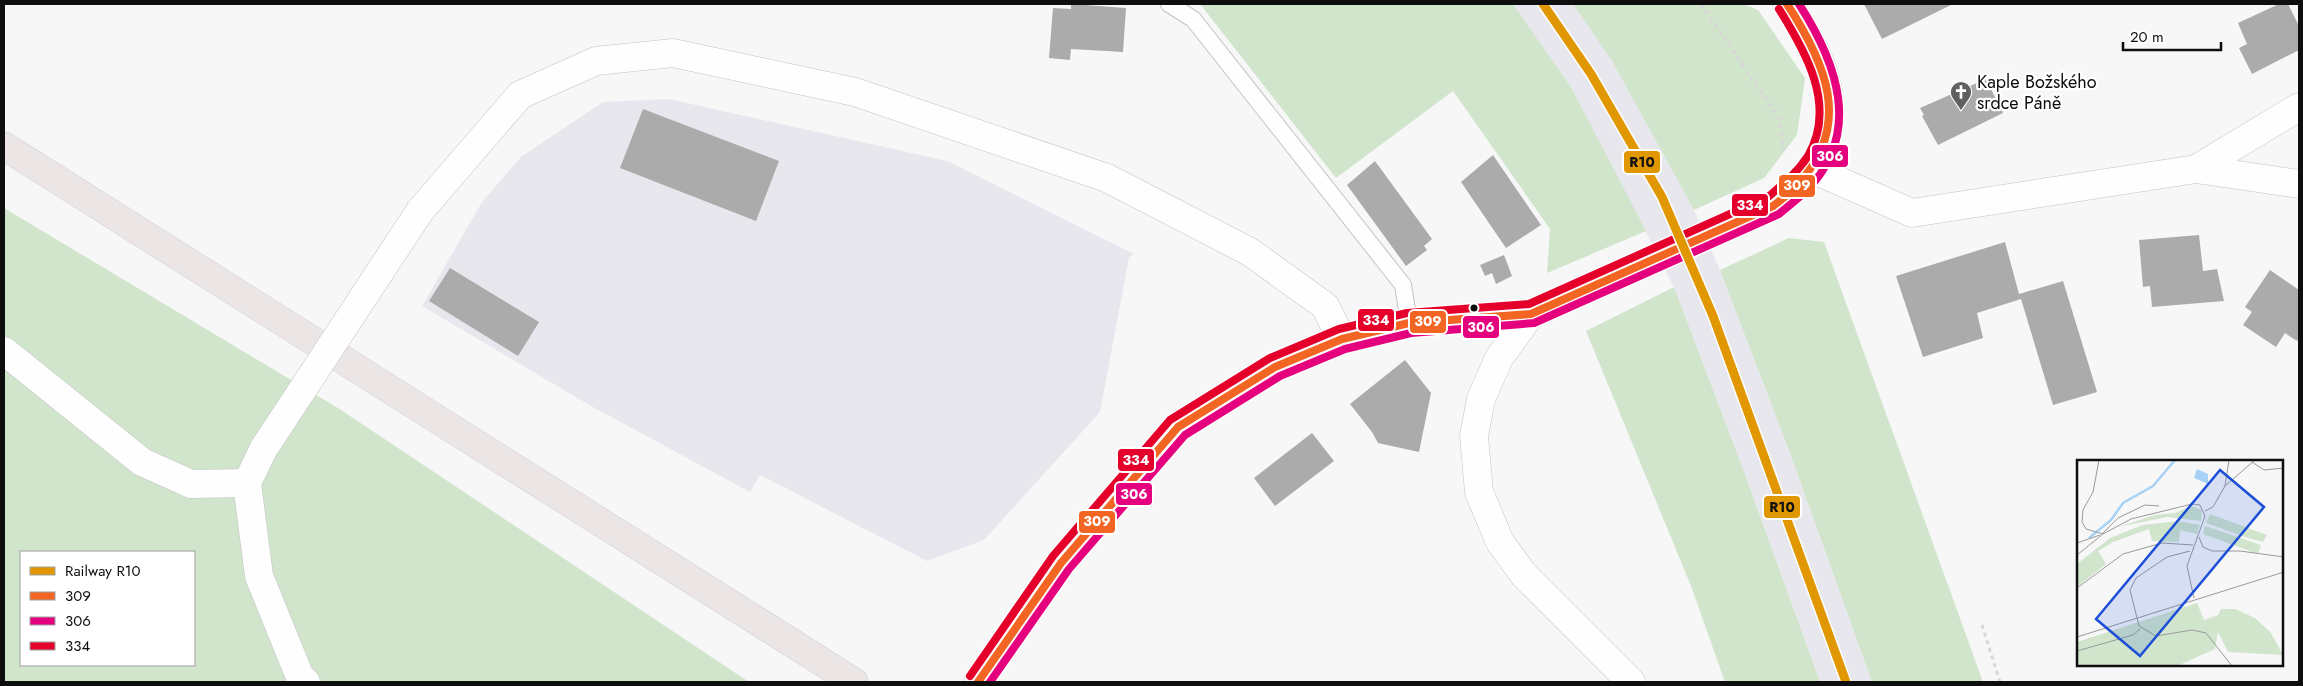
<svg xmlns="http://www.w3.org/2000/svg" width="2303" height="686" font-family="Jost,sans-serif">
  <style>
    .built { fill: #e7e7ed }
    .green { fill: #d0e5cb; fill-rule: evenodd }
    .building { fill: #ababac }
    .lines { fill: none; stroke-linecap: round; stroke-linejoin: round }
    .service-casing { stroke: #c3c3c3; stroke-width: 18 }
    .minor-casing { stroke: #c3c3c3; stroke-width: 29 }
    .tertiary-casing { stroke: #c3c3c3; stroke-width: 29 }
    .primary-casing { stroke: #d0d0d1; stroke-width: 29 }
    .path { stroke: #d7d7d8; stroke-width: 3; stroke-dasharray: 4 4; stroke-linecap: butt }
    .service { stroke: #fefefe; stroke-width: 16 }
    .minor { stroke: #fefefe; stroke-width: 28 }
    .tertiary { stroke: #fefefe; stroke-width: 28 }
    .primary { stroke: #ebe5e6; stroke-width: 28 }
    .minor-bridge-casing { stroke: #c3c3c3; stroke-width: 29; stroke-linecap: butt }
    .minor-bridge { stroke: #fefefe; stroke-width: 28 }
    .bus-1-casing { stroke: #fff; stroke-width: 11 }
    .bus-2-casing { stroke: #fff; stroke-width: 11 }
    .bus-3-casing { stroke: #fff; stroke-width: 11 }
    .bus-1 { stroke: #f26522; stroke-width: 8 }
    .bus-2 { stroke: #e5007d; stroke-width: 8 }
    .bus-3 { stroke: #e4002b; stroke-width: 8 }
    .rail-1-casing { stroke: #fff; stroke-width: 12 }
    .rail-1 { stroke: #e09702; stroke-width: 9 }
    .bus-dot { fill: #0e0e0f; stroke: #fff; stroke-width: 2 }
    .labels { text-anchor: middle; stroke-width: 4.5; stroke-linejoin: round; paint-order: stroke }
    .poi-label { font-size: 18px; fill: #0e0e0f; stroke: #fff; text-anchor: start }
    .inset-river { fill: none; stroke: #a7d2f6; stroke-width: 2.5 }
    .inset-road { fill: none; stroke: #9a9a9b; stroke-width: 1 }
    .view { fill: #1d4ed8; fill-opacity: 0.15; stroke: #1d4ed8; stroke-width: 2.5 }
    .inset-edge { fill: none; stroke: #0e0e0f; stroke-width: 2.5 }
    .line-badge { stroke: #fff; stroke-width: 2 }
    .badge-label { font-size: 14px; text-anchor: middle; font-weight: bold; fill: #fff }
    .pale-badge-label { font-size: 14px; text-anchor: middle; font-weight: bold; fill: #111 }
  </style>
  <rect width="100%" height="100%" fill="#f7f7f8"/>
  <!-- built -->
  <g class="built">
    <path d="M1513,4H1573L1612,61L1694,210L1720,270L1790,453L1872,682H1820L1743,469L1674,287L1571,87Z"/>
    <path d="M669,99L947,161L1134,254L1129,258L1100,412L984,540L927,561L760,475L750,492L591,406L422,306L482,202L521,157L603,102Z"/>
  </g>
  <!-- green -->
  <g class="green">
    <path d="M1200,4H1513L1571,87L1646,231L1547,273L1550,229L1453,91L1336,178Z"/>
    <path d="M1573,4H1743L1758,10L1805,78L1797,135L1764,178L1694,210L1612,61Z"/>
    <path d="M4,208L338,408L749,682H4ZM21,552H194V665H21Z"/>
    <path d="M1789,238L1824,242L1983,682H1872L1790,453L1720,270Z"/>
    <path d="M1674,287L1743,469L1820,682H1725L1691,586L1586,331Z"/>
  </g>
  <!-- building -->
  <g class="building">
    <path d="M1071,4L1126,8L1123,52L1071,49L1070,60L1049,58L1053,8L1071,9Z"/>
    <path d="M1864,4H1953L1882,39Z"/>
    <path d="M2279,4H2288L2299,26V50L2252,74L2239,48L2247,44L2238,23Z"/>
    <path d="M1986,79L2003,113L1938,145L1922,116L1924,115L1920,108Z"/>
    <path d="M643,109L779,161L756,221L620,168Z"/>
    <path d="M1493,155L1541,225L1506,248L1461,182Z"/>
    <path d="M1375,161L1432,239L1424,246L1427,250L1406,266L1347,185Z"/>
    <path d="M2199,235L2203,271L2217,269L2224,301L2152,307L2150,286L2143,287L2139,240Z"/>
    <path d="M2005,242L2019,294L2063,281L2097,392L2053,405L2021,299L1977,313L1983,338L1923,357L1896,276Z"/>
    <path d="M1504,255L1512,276L1496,284L1492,273L1485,276L1480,265Z"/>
    <path d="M450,268L539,322L518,356L429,301Z"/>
    <path d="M2270,270L2299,290V337L2297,341L2285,333L2276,347L2243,325L2252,312L2245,307Z"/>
    <path d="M1405,360L1431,393L1419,452L1378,443L1372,432L1350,404Z"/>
    <path d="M1312,433L1334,461L1275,506L1254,478Z"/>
  </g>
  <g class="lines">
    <!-- service casing -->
    <g class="service-casing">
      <path id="service" d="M1169,4L1193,19L1403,285L1409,323"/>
    </g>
    <!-- minor casing -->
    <g class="minor-casing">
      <g id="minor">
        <path d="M1812,169L1912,213L2196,169L2299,184"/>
        <path d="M2196,169L2299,107"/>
        <path d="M420,211L520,95L596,61L673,53L855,92L1107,178L1250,252L1325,306L1342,339"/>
        <path d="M1531,314L1499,358L1481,399L1474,436L1479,492L1500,542L1524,575L1631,682"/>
        <path d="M4,351L142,462L191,484L247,483"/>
        <path d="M264,448L247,483L259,576L300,677L306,682"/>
      </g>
    </g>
    <!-- tertiary casing -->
    <g class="tertiary-casing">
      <path id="tertiary" d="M978,682L1061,563L1178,427L1275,367L1342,339L1409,323L1531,314L1773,206C1854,149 1839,76 1787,4"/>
    </g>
    <!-- primary casing -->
    <g class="primary-casing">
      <path id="primary" d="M4,146L854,682"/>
    </g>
    <!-- path -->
    <g class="path">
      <path d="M1701,4L1779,118L1784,151"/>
      <path d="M1982,625L2000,682"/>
    </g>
    <!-- service -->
    <use href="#service" class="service"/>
    <!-- minor -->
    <use href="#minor" class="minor"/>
    <!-- tertiary -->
    <use href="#tertiary" class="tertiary"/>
    <!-- primary -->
    <use href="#primary" class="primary"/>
    <!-- minor-bridge casing -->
    <g class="minor-bridge-casing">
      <path id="minor-bridge" d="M264,448L420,211"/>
    </g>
    <!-- minor-bridge -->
    <use href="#minor-bridge" class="minor-bridge"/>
    <!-- bus-1 casing -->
    <g class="bus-1-casing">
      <path id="bus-1" d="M978,682L1061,563L1178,427L1275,367L1342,339L1409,323L1531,314L1773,206C1782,199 1792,192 1799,183C1853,124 1825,62 1787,4"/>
    </g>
    <!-- bus-2 casing -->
    <g class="bus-2-casing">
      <path id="bus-2" d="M990,682L1069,569L1185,435L1280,376L1345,349L1411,333L1534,323L1779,214C1788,206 1798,199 1806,191C1863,134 1837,63 1799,4"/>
    </g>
    <!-- bus-3 casing -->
    <g class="bus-3-casing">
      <path id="bus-3" d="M970,676L1053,556L1170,420L1270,358L1339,329L1407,313L1529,304L1768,197C1782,185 1797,173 1808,156C1837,106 1806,52 1779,9"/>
    </g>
    <!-- bus-1 -->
    <use href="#bus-1" class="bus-1"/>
    <!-- bus-2 -->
    <use href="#bus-2" class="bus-2"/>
    <!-- bus-3 -->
    <use href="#bus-3" class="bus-3"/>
    <!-- rail-1 casing -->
    <g class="rail-1-casing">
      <path id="rail-1" d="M1543,4L1591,74L1662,197L1713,316L1846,682"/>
    </g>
    <!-- rail-1 -->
    <use href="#rail-1" class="rail-1"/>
  </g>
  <!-- icons -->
  <defs>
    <g id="church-pin" transform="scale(1.125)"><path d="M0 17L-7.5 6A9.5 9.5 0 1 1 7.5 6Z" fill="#606061" stroke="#fff"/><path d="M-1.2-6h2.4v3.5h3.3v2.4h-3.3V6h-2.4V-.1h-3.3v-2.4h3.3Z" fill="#fff"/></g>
  </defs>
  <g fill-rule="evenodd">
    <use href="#church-pin" x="1961" y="92"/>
  </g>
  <!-- markers -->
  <circle class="bus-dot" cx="1474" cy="308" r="4.5"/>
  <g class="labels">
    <!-- poi labels -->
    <g class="poi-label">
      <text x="1977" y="88">Kaple Božského<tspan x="1977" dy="21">srdce Páně</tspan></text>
    </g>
  </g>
  <!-- overview -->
  <g transform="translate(2077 460)">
    <rect width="206" height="206" fill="#f7f7f8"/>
    <path d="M114,46L125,50L124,61L90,57L41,67L78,55L98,53ZM133,54L190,75L186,82L171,78L129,63ZM101,61L123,65L120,74L103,70L102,82L75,81L72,69L36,82L21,91L29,104L0,127V104L33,78L66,65ZM128,66L184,85L181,94L126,74ZM120,143L127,160L141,155L144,149H158L178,158L194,173L206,195L151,192L141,172L138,189L100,206H0V182Z" fill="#d0e5cb"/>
    <path d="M120,9L131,14V24L117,18Z" fill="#a7d2f6"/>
    <path class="inset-river" d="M12,78L34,60L46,43L76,26L98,0"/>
    <path class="inset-road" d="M22,0L16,32L6,50L5,62L9,69L26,74M175,2L187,10L207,8M148,26L152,0M128,51L136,47L148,26L178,0M25,74L41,58L68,45L82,46M122,77L126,87L135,91H163L207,97M0,83L23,75M113,91L90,97L59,118L53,130L62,166L79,176L115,170L129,173L155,206M0,95L26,74L54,59L115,44L123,45L128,56L110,106L117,138M0,128L46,94L85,83L116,85M0,177L207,112M0,191L56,175L63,169"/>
    <path class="view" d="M143,10L187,47L63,196L19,159Z"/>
    <rect width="206" height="206" class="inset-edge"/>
  </g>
  <g class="line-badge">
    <rect x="1811" y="144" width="38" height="24" rx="5" fill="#e5007d"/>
    <rect x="1623" y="150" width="38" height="24" rx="5" fill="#e09702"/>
    <rect x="1778" y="174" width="38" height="24" rx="5" fill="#f26522"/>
    <rect x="1731" y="193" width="38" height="24" rx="5" fill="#e4002b"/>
    <rect x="1357" y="308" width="38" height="24" rx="5" fill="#e4002b"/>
    <rect x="1409" y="310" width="38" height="24" rx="5" fill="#f26522"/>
    <rect x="1462" y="315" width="38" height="24" rx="5" fill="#e5007d"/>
    <rect x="1117" y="448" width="38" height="24" rx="5" fill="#e4002b"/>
    <rect x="1115" y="482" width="38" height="24" rx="5" fill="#e5007d"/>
    <rect x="1763" y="495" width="38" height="24" rx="5" fill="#e09702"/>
    <rect x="1078" y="510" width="38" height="24" rx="5" fill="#f26522"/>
  </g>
  <g class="badge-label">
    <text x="1830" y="161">306</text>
    <text x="1797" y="190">309</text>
    <text x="1750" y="210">334</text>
    <text x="1376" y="325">334</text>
    <text x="1428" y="326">309</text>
    <text x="1481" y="332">306</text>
    <text x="1136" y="465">334</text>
    <text x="1134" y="499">306</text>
    <text x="1097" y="526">309</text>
  </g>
  <g class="pale-badge-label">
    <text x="1642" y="167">R10</text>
    <text x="1782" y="512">R10</text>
  </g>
  <!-- border -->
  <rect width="2303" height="686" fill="none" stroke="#0e0e0f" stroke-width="10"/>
  <!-- legend -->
  <rect x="20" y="551" width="175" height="115" fill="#ffffff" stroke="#9f9f9f"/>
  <rect x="30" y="567" width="25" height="8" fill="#e09702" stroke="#9f9f9f"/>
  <text x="65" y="576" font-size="15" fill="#0e0e0f">Railway R10</text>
  <rect x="30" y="592" width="25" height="8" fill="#f26522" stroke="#9f9f9f"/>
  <text x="65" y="601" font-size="15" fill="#0e0e0f">309</text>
  <rect x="30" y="617" width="25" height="8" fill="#e5007d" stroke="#9f9f9f"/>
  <text x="65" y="626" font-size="15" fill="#0e0e0f">306</text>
  <rect x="30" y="642" width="25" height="8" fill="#e4002b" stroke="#9f9f9f"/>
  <text x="65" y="651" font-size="15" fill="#0e0e0f">334</text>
  <!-- scale -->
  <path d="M2123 42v8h98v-8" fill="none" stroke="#0e0e0f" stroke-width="2.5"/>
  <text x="2130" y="42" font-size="15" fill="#0e0e0f" stroke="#ffffff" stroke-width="4" paint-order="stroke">20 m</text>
</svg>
